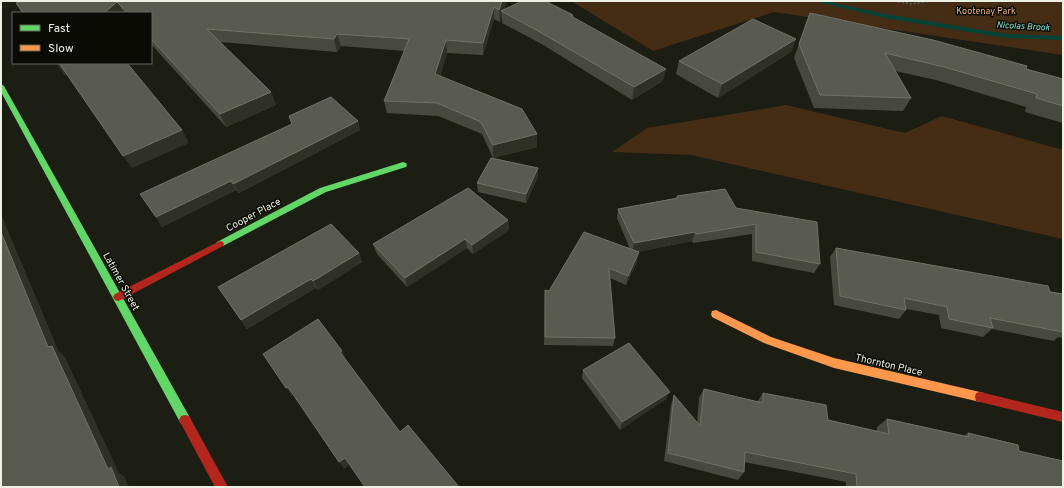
<svg xmlns="http://www.w3.org/2000/svg" width="1064" height="488" font-family="Overpass,sans-serif">
	<style>
		.green { fill: #442c15 }
		.lines { fill: none; stroke-linecap: round; stroke-linejoin: round }
		.stream { fill: #044439; fill-rule: evenodd }
		.path { stroke: #53554f; stroke-width: 2; stroke-dasharray: 2 2; stroke-linecap: butt }
		.fast { fill: #63d668; fill-rule: evenodd }
		.slow { fill: #ff974d; fill-rule: evenodd }
		.jam { fill: #b3261e; fill-rule: evenodd }
		.wall { fill: #48493e }
		.shaded-wall { fill: #2f3026 }
		.building { fill: #5a5b50; stroke: #717267 }
		.labels { text-anchor: middle; stroke-width: 3; stroke-linejoin: round; paint-order: stroke }
		.far-park-label { font-size: 9px; fill: #eeb280; stroke: #090b04 }
		.far-water-label { font-size: 9px; font-style: italic; fill: #86e4cf; stroke: #090b04 }
		.street-label { font-size: 10px; fill: #edf1e3; stroke: #090b04 }
	</style>
	<rect width="100%" height="100%" fill="#1c1e13"/>
	<!-- green -->
	<path class="green" d="M571,1H1063V55L774,12L653,51Z
		M786,105L905,133L942,116L1063,150V239L691,155L612,152L647,128Z"/>
	<g class="lines">
		<!-- stream -->
		<path class="stream" d="M814,1H824L885,14L1006,34L1063,36V40L1006,38L885,18Z"/>
		<!-- path -->
		<path class="path" d="M894,1L912,4L929,1"/>
		<!-- fast -->
		<path class="fast" d="M1,84L4,86L189,416L191,420L189,424L185,425L181,424L1,92Z
			M403,162L406,163L407,165L406,167L326,192L223,246H217L216,244L217,242L320,188Z"/>
		<!-- slow -->
		<path class="slow" d="M716,310L771,337L834,358L980,392L984,393L985,397L984,401L980,402L834,368L764,343L712,317L711,314L712,311Z"/>
		<!-- jam -->
		<path class="jam" d="M220,241L223,242L224,244L223,246L121,300L118,301L115,300L113,297L115,294Z
			M980,392L1063,412V422L980,402L976,401L975,397L976,393Z
			M185,415L189,416L228,487H215L179,420L181,416Z"/>
	</g>
	<!-- wall -->
	<path class="wall" d="M507,1L504,10L573,15V17L663,81L632,100L540,43L502,23V16L500,22L494,19L483,55L447,53L440,76L537,134V147L493,158L482,134L438,116L387,113L384,101L405,51L341,46L337,52L220,42L271,92L276,105L226,127L151,44V13H23L16,3Z
		M810,13L1026,69L1063,79V123L1025,112L1026,107L936,80L895,71L911,98L903,111L814,108L794,58Z
		M796,39L791,52L718,98L676,74L679,61Z
		M289,116L358,121L360,130L239,193L236,190L162,227L156,217L292,124Z
		M538,168V177L526,203L478,192L477,183Z
		M677,196L736,208L820,264L814,273L752,261V234L693,243L692,241L637,252V262L626,285L610,278L615,338L613,346L544,345L545,290L549,291L630,249L617,218L618,209L676,198Z
		M508,220L509,230L473,254L467,248L407,287L377,254L373,244Z
		M836,248L1063,294V338L1058,337L1054,341L992,329L983,337L941,328L939,315L906,309V310L899,319L834,305L830,257Z
		M359,253L362,262L318,290L316,288L247,329L218,287Z
		M583,370L666,399L620,430L582,378Z
		M704,389L757,402L763,393L828,420L877,431V427L887,419L964,436L968,433L1019,451L1063,487H846V482L744,462V472L738,480L664,461L671,405L674,395L697,422L699,398Z"/>
	<!-- shaded-wall -->
	<path class="shaded-wall" d="M502,1H507L503,12L501,11L502,16L500,22L499,10Z
		M117,2L124,13H104Z
		M494,7V19L483,55V43Z
		M337,34L341,46L337,52L334,39Z
		M796,39L791,52L718,98L722,84Z
		M446,40L447,53L437,87L435,74Z
		M56,63H60L68,74L65,76Z
		M666,69L663,81L632,100L634,87Z
		M271,92L276,105L226,127L220,114Z
		M358,121L360,130L239,193L233,184Z
		M182,130L189,143L132,168L123,156Z
		M537,134V147L493,158V145Z
		M538,168V177L526,203V194Z
		M231,181L236,190L162,227L156,217Z
		M1,214L59,352L65,357L119,473L124,476L129,487H119L108,469L48,347L1,232Z
		M508,220L509,230L473,254L472,245Z
		M695,232L692,241L632,253L634,243Z
		M465,239L467,248L407,287L405,278Z
		M639,252L637,262L626,285L628,276Z
		M359,253L362,262L318,290L313,281Z
		M311,279L316,288L247,329L241,320Z
		M342,351L346,359L344,361L340,352Z
		M288,387L294,395L292,396L286,388Z
		M670,392L666,399L620,430L622,422Z
		M345,458L349,465L344,469L339,462Z"/>
	<!-- building -->
	<path class="building" d="M23,1H502L499,10L494,7L483,43L446,40L435,74L522,109L537,134L493,145L481,122L437,103L384,101L409,39L337,34L334,39L207,29L271,92L220,114L151,39V13H128L117,2L104,13H23L16,3Z
		M522,1H545L573,15L571,16L666,69L634,87L540,32L501,11Z
		M810,13L933,40L1027,66L1026,69L1063,79V106L1036,98L1037,94L944,67L885,53L911,98L820,95L799,44Z
		M753,19L796,39L722,84L679,61Z
		M59,63H127L182,130L123,156Z
		M331,97L358,121L233,184L231,181L156,217L140,194L292,124L289,116Z
		M491,158L538,168L526,194L477,183Z
		M468,188L508,220L472,245L465,239L405,278L373,244Z
		M725,189L736,208L817,222L820,264L756,252V224L696,234L695,232L634,243L618,209L678,198L677,196Z
		M331,224L359,253L313,281L311,279L241,320L218,287Z
		M1,232L48,347L52,346L108,469L111,467L119,487H1Z
		M584,232L639,252L628,276L609,268L615,338L545,337V290L549,291Z
		M836,248L1048,286L1050,292L1063,294V332L990,318L993,328L949,319L947,307L904,298L906,310L840,296Z
		M318,319L342,351L340,352L400,432L408,425L459,487H365L345,458L339,462L288,387L286,388L263,354Z
		M629,343L670,392L622,422L583,370Z
		M704,389L763,403V393L826,405L828,420L889,434L887,419L969,437L968,433L1018,445L1019,451L1063,461V487H857L856,474L745,452L744,472L668,453L674,395L700,426Z"/>
	<g class="labels">
		<!-- far-park labels -->
		<g class="far-park-label">
			<text x="986" y="14">Kootenay Park</text>
		</g>
		<!-- far-water labels -->
		<g class="far-water-label">
			<text transform="translate(1023 26) rotate(3)" y="3">Nicolas Brook</text>
		</g>
		<!-- street labels -->
		<g class="street-label">
			<text transform="translate(253 214) rotate(-28)" y="4">Cooper Place</text>
			<text transform="translate(122 281) rotate(61)" y="4">Latimer Street</text>
			<text transform="translate(889 364) rotate(13)" y="4">Thornton Place</text>
		</g>
	</g>
	<!-- border -->
	<rect width="1064" height="488" fill="none" stroke="#edf1e3" stroke-width="4"/>
	<!-- legend -->
	<rect x="12" y="12" width="140" height="52" fill="#090b04" stroke="#64675d"/>
	<rect x="20" y="25" width="20" height="6" fill="#63d668" stroke="#64675d"/>
	<text x="48" y="32" font-size="12" fill="#edf1e3">Fast</text>
	<rect x="20" y="45" width="20" height="6" fill="#ff974d" stroke="#64675d"/>
	<text x="48" y="52" font-size="12" fill="#edf1e3">Slow</text>
</svg>
